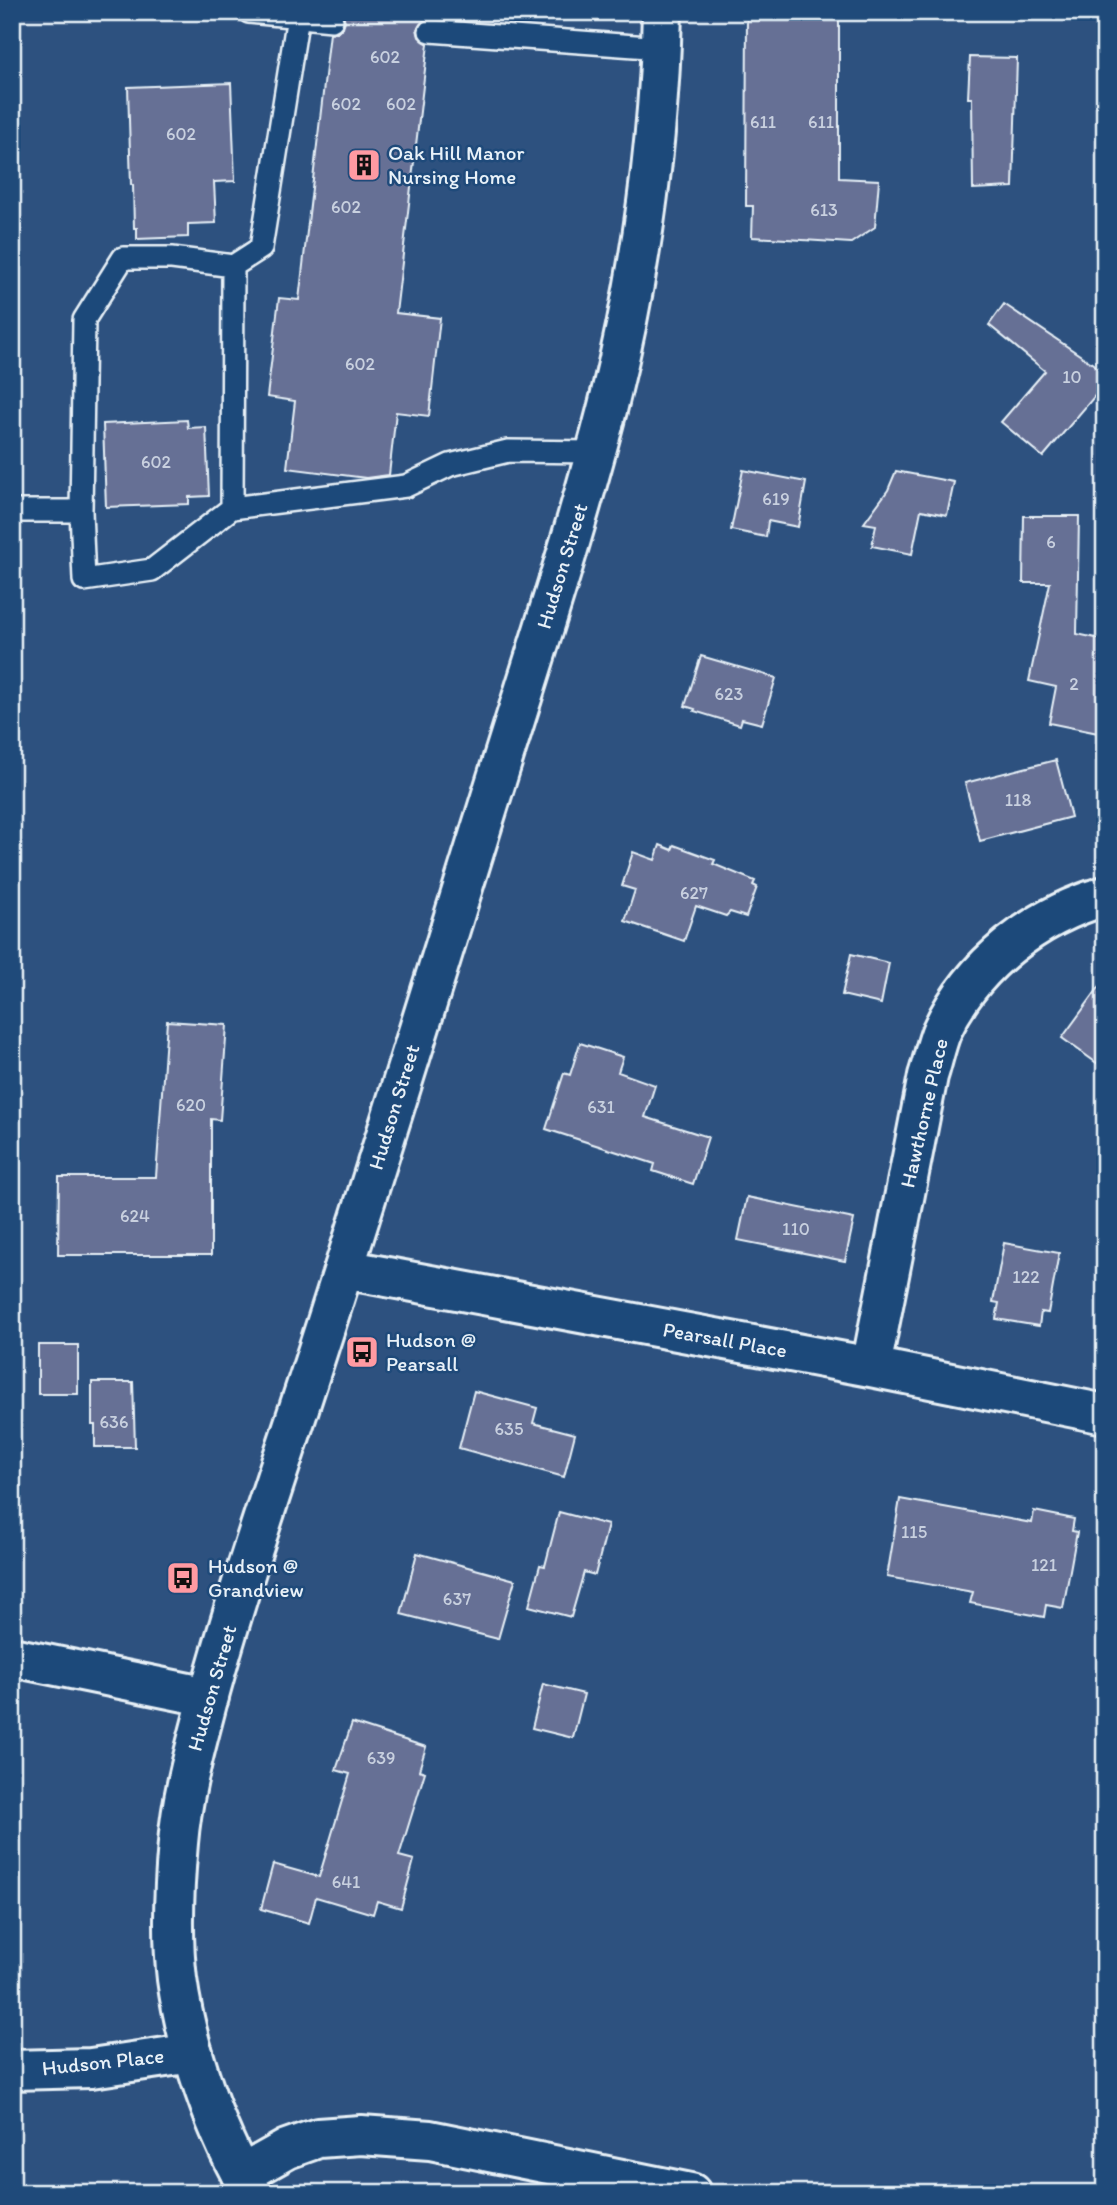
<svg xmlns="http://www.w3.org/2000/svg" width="1117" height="2205" font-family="Itim,sans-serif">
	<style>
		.building { fill: #666f95; stroke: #e8f1f8; stroke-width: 2 }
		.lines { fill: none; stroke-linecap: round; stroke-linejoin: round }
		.lane-casing { stroke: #e8f1f8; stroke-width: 26 }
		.street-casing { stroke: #e8f1f8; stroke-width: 44 }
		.secondary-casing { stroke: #e8f1f8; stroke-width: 44 }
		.lane { stroke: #1f4a7a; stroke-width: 21 }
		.street { stroke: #1f4a7a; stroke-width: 38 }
		.secondary { stroke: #1f4a7a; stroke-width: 38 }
		.labels { text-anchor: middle; stroke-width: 5; stroke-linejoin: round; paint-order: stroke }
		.number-label { font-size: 18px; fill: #c8d0df }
		.poi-label { font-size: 21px; fill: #e8f1f8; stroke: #1f4a7a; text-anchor: start }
		.street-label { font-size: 21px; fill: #e8f1f8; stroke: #1f4a7a }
	</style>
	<rect width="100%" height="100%" fill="#2d517f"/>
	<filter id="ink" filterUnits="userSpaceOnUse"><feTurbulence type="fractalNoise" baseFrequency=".0143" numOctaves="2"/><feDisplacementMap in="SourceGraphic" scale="14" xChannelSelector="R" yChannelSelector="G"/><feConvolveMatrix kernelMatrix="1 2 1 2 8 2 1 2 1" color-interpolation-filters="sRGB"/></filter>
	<g filter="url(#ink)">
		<!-- building -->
		<path class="building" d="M342,12H432L431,18L424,20L417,29L419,37L428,44L396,313L440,318L429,416L396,412L389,475L366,478L287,468L295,401L267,397L279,298L299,300L330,33L338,32L343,27L345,21Z
			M747,12H839V178L879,180L875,227L851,243L752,237L753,206H746Z
			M970,57L1017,58L1013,187L973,189L972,98H968Z
			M231,83L235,181L214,182L216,223L188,224V237L137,239V228H134L133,185H131L128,87Z
			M1004,304L1105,372V384L1043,457L1001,422L1045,371L989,325Z
			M187,420L188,428L206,427L209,496L189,497V504L106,507L103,424Z
			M743,470L806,482L798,527L768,521L766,537L731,530Z
			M896,471L954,482L947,515L921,510L912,554L872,546L876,525L864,523L888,490Z
			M1024,516H1079L1077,634L1105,640V704L1098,733L1049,723L1056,687L1029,681L1050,583H1023Z
			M701,656L776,678L762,724L742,719L740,725L694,711L695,709L685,706Z
			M1056,760L1071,817L980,841L965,783Z
			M660,845L672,850L674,845L715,860L713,864L755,881L753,885L757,887L746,917L730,912L726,916L696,906L684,941L625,921L635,890L622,886L633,852L655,860Z
			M851,954L889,963L881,1004L842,995Z
			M1105,979V1069L1062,1038Z
			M167,1021L227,1025L220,1120L211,1119V1255H58L59,1177H156Z
			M580,1043L623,1057L618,1072L655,1085L645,1117L708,1137L693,1184L653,1171L655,1164L546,1129L564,1073L570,1075Z
			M747,1197L854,1219L845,1261L738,1240Z
			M1004,1243L1059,1253L1048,1313L1041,1312L1039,1326L996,1319L999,1303L993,1302Z
			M38,1345H78V1394H38Z
			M92,1382H133L135,1447H95V1425H92Z
			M474,1391L537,1408L533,1423L575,1434L564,1477L459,1448Z
			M900,1499L1032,1523L1034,1511L1074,1519L1072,1531L1077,1532L1063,1608L1046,1605L1044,1617L970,1603L973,1592L887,1577Z
			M559,1512L608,1525L595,1575L584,1572L571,1617L529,1606L540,1565L545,1566Z
			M417,1553L515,1580L498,1639L401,1614Z
			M543,1684L584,1694L573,1738L532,1728Z
			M352,1723L426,1747L419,1770L425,1772L399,1856L414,1860L401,1908L377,1901L373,1914L316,1897L309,1923L261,1909L273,1864L319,1877L350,1774L336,1770Z"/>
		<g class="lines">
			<defs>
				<path id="lane" d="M249,12L332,20
					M298,16L261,248L233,266L232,508L406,486L450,465L508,451L595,452
					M430,31L662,48
					M232,508L152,570L84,580L81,511L84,320L123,258H172L233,266
					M12,511H81"/>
				<path id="street" d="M344,1269L871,1367L1105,1414
					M871,1367L928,1076C933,1061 936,1044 942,1030C973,964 1036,916 1105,896
					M12,1657L209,1697
					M12,2070L91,2068L193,2053
					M241,2175L287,2149L318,2138L361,2135L430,2140L691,2193"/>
				<path id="secondary" d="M252,2193C216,2136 186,2046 177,1979C172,1937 174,1886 178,1843C182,1794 196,1746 208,1699C239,1585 278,1474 314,1362C378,1164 439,964 501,765C538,646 577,527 608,406C640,277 659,145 662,12"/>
			</defs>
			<!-- lane casing -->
			<use href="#lane" class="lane-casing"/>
			<!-- street casing -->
			<use href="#street" class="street-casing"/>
			<!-- secondary casing -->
			<use href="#secondary" class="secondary-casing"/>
			<!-- lane -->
			<use href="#lane" class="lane"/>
			<!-- street -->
			<use href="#street" class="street"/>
			<!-- secondary -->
			<use href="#secondary" class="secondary"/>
		</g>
	</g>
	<!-- icons -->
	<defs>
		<symbol id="building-square" viewBox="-11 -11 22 22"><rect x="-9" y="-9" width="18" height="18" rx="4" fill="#ff9aa2" stroke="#1f4a7a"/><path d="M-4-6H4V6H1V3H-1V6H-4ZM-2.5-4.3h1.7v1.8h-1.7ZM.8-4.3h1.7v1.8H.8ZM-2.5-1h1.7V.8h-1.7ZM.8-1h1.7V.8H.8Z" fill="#111"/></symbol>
		<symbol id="bus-square" viewBox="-11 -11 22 22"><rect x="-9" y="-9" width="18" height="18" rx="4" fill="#ff9aa2" stroke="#1f4a7a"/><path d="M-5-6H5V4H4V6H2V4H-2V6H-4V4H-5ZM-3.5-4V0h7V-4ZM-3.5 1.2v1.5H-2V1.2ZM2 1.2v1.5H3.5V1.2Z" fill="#111"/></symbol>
	</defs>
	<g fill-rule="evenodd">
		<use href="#building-square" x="345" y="146" width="38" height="38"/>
		<use href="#bus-square" x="343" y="1333" width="38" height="38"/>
		<use href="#bus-square" x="164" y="1559" width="38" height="38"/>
	</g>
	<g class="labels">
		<!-- number labels -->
		<g class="number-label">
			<text x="385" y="63">602</text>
			<text x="346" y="110">602</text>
			<text x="401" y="110">602</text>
			<text x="763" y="128">611</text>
			<text x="821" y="128">611</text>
			<text x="181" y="140">602</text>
			<text x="346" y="213">602</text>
			<text x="824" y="216">613</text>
			<text x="360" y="370">602</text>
			<text x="1072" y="383">10</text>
			<text x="156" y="468">602</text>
			<text x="776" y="505">619</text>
			<text x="1051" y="548">6</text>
			<text x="1074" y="690">2</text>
			<text x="729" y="700">623</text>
			<text x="1018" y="806">118</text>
			<text x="694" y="899">627</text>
			<text x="191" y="1111">620</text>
			<text x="601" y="1113">631</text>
			<text x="135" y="1222">624</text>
			<text x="796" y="1235">110</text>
			<text x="1026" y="1283">122</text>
			<text x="114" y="1428">636</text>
			<text x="509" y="1435">635</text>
			<text x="914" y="1538">115</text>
			<text x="1044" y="1571">121</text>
			<text x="457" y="1605">637</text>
			<text x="381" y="1764">639</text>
			<text x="346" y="1888">641</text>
		</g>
		<!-- poi labels -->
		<g class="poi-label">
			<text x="388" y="160">Oak Hill Manor<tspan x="388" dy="24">Nursing Home</tspan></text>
			<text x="386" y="1347">Hudson @<tspan x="386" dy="24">Pearsall</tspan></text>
			<text x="208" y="1573">Hudson @<tspan x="208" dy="24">Grandview</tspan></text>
		</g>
		<!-- street labels -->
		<g class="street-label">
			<text transform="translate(562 566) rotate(-73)" y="7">Hudson Street</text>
			<text transform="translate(394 1107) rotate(-73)" y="7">Hudson Street</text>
			<text transform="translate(924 1113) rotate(-77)" y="7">Hawthorne Place</text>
			<text transform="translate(725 1340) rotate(10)" y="7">Pearsall Place</text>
			<text transform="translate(212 1688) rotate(-74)" y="7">Hudson Street</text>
			<text transform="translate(103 2062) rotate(-6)" y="7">Hudson Place</text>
		</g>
	</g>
	<!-- margin -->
	<rect width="1117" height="2205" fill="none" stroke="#1f4a7a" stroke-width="42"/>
	<rect x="21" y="21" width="1075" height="2163" fill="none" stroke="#e8f1f8" stroke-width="2.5" filter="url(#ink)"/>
</svg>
